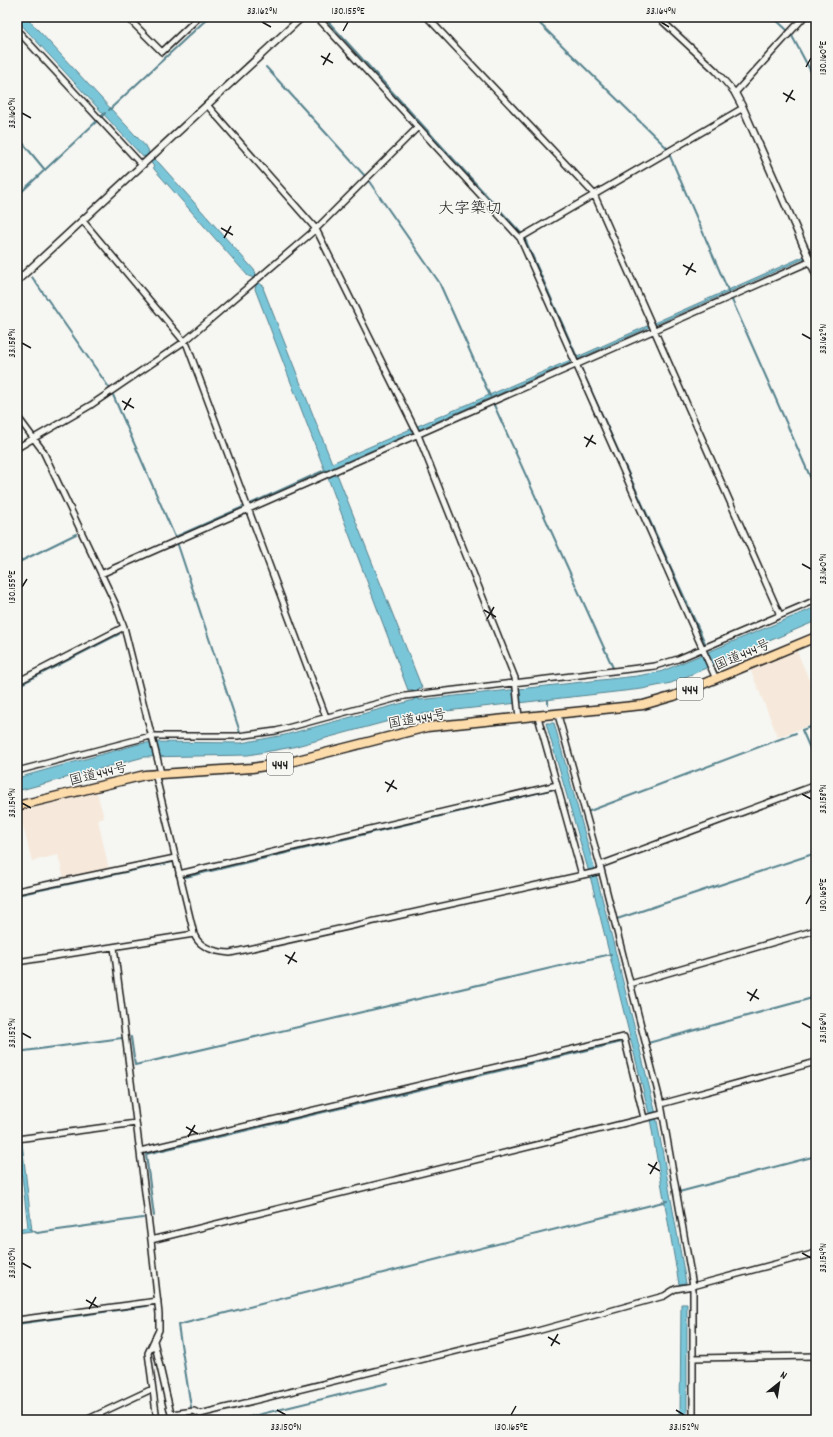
<svg xmlns="http://www.w3.org/2000/svg" width="833" height="1437" font-family="Dekko,'Klee One',sans-serif">
	<style>
		.built { fill: #f6e9db }
		.water { fill: #7ac6d9; stroke: #54828d }
		.lines { fill: none; stroke-linecap: round; stroke-linejoin: round }
		.stream { stroke: #54828d; stroke-width: 2 }
		.minor-casing { stroke: #1c1c1c; stroke-width: 8 }
		.tertiary-casing { stroke: #1c1c1c; stroke-width: 9 }
		.trunk-casing { stroke: #1c1c1c; stroke-width: 11 }
		.minor { stroke: #f6f6f2; stroke-width: 5 }
		.tertiary { stroke: #f6f6f2; stroke-width: 6 }
		.trunk { stroke: #fddcac; stroke-width: 8 }
		.ticks { fill: none; stroke: #1c1c1c; stroke-width: 1.5 }
		.labels { text-anchor: middle; stroke-width: 3; stroke-linejoin: round; paint-order: stroke }
		.shield { fill: #f6f6f2; stroke: #5d5d5c; stroke-width: 1 }
		.shield-label { font-size: 13px; font-weight: bold; fill: #1c1c1c }
		.street-label { font-size: 14px; fill: #1c1c1c; stroke: #f6f6f2 }
		.quarter-label { font-size: 16px; fill: #1c1c1c; stroke: #f6f6f2 }
		.neatline { fill: none; stroke: #1c1c1c; stroke-width: 1.5 }
		.ticks-label { font-size: 10px; text-anchor: middle; fill: #1c1c1c }
	</style>
	<rect width="100%" height="100%" fill="#f6f6f2"/>
	<filter id="ink" filterUnits="userSpaceOnUse"><feTurbulence type="fractalNoise" baseFrequency=".025" numOctaves="2"/><feDisplacementMap in="SourceGraphic" scale="8" xChannelSelector="R" yChannelSelector="G"/><feConvolveMatrix kernelMatrix="1 2 1 2 8 2 1 2 1" color-interpolation-filters="sRGB"/></filter>
	<g filter="url(#ink)">
		<!-- built -->
		<path class="built" d="M796,649L816,696V723L778,737L750,669Z
			M97,792L104,818L98,820L109,870L64,879L58,855L32,861L19,811Z"/>
		<!-- water -->
		<path class="water" d="M17,17H26L148,149C149,159 155,158 160,164L255,271L259,283L265,287L263,288L332,463L575,358L816,251V256L812,255L332,468L335,475L337,474L422,688L418,689L419,700L637,676L660,672L816,607V621L671,683L642,689L411,715L293,747L248,755L144,757L17,791V778L139,744L154,742L241,743L285,735L414,700L412,690H408L328,478L330,477L327,470L325,471L255,289L256,286L252,277L248,276L154,169L153,165L144,156L143,157L17,20Z
			M546,723H554L596,874L655,1110L686,1283L679,1284L649,1113L590,876Z
			M17,1105L20,1142H22L32,1231L17,1233V1229L28,1227L17,1134Z
			M681,1304H687V1420H680Z"/>
		<g class="lines">
			<!-- stream -->
			<path class="stream" d="M324,17L521,233
				M533,17L666,147L730,295
				M773,17L788,31
				M792,36L816,81
				M266,67L364,175
				M109,110L209,17
				M101,117L105,113
				M17,136L45,170
				M368,180L439,282L490,396
				M17,196L97,121
				M525,239L577,357
				M32,277L110,389
				M732,300L816,490
				M581,368L705,643
				M113,395L175,537L243,507
				M494,405L614,670
				M250,504L325,470
				M178,545L240,732
				M17,563L76,534
				M17,686L119,634
				M548,700V705
				M812,753L802,730L816,725
				M587,812L796,733
				M186,877L554,789
				M17,895L173,862
				M617,919L816,853
				M131,1037L135,1065L611,954
				M648,1043L816,997
				M17,1052L122,1038
				M679,1192L816,1156
				M154,1216L146,1154L622,1042
				M30,1229L37,1233L143,1218
				M17,1324L147,1306
				M191,1407L178,1325L667,1201
				M168,1418L193,1415
				M237,1420L388,1383"/>
			<defs>
				<path id="minor" d="M127,17L162,52L199,17
					M317,17L520,238L716,679
					M427,17L594,194L780,615
					M658,17L716,71L735,93L804,17
					M17,30L139,162
					M207,105L316,229L418,435L515,678L519,718
					M83,221L187,345L326,717
					M520,238L743,108
					M17,416L43,451L115,603L124,627L161,773
					M17,448L91,405L185,341L316,229L418,127
					M101,574L816,259
					M17,682L124,627
					M558,715L600,865L661,1104L693,1286V1420
					M17,771L151,736H238L276,731L405,696L655,666L678,659L816,600
					M155,773L194,934C199,948 216,952 230,953L601,871
					M557,785L582,875
					M600,865L816,785
					M179,874L557,785L538,717
					M17,891L175,858
					M114,947L151,1240L159,1314V1330L148,1353L157,1420
					M17,962L194,934
					M630,984L816,930
					M661,1104L816,1062
					M17,1139L136,1123
					M140,1151L624,1037L644,1118
					M151,1240L662,1114
					M17,1320L158,1301
					M154,1341L171,1414L194,1411L200,1414L530,1333L664,1296L675,1289L693,1286L816,1253
					M693,1358L816,1356
					M86,1420L152,1389"/>
				<path id="tertiary" d="M735,93L743,108L816,274
					M17,281L302,17"/>
				<path id="trunk" d="M17,806L145,775L252,768L290,762L427,727L643,705L674,696L816,637"/>
			</defs>
			<!-- minor casing -->
			<use href="#minor" class="minor-casing"/>
			<!-- tertiary casing -->
			<use href="#tertiary" class="tertiary-casing"/>
			<!-- trunk casing -->
			<use href="#trunk" class="trunk-casing"/>
			<!-- minor -->
			<use href="#minor" class="minor"/>
			<!-- tertiary -->
			<use href="#tertiary" class="tertiary"/>
			<!-- trunk -->
			<use href="#trunk" class="trunk"/>
		</g>
	</g>
	<!-- ticks -->
	<path class="ticks" d="M262,22L271,27M661,22L669,27M343,31L348,22M321,56L333,63M323,65L330,53M806,67L811,58M783,93L795,100M786,102L793,90M22,113L31,118M221,228L233,235M224,238L231,226M683,265L696,272M686,275L693,263M802,334L811,339M22,343L31,348M122,401L134,408M124,410L131,398M584,437L596,444M586,447L593,435M802,564L811,569M22,587L27,579M484,610L496,617M487,619L494,607M385,782L397,789M387,792L394,780M802,794L811,799M22,803L31,808M806,904L811,895M285,955L297,962M288,964L295,952M747,992L759,999M750,1001L757,989M802,1023L811,1028M22,1033L31,1038M186,1127L198,1134M188,1137L195,1125M648,1164L660,1171M650,1174L657,1162M802,1253L811,1258M22,1263L31,1268M86,1300L98,1307M89,1309L96,1297M548,1337L560,1344M551,1346L558,1334M277,1410L286,1415M676,1410L684,1415M511,1415L516,1406"/>
	<g class="labels">
		<!-- shield labels -->
		<g class="shield">
			<rect x="677" y="678" width="26" height="22" rx="3"/>
			<rect x="267" y="753" width="26" height="22" rx="3"/>
		</g>
		<g class="shield-label">
			<text x="690" y="694">444</text>
			<text x="280" y="769">444</text>
		</g>
		<!-- street labels -->
		<g class="street-label">
			<text transform="translate(742 654) rotate(-23)" y="5">国道444号</text>
			<text transform="translate(417 718) rotate(-10)" y="5">国道444号</text>
			<text transform="translate(98 773) rotate(-14)" y="5">国道444号</text>
		</g>
		<!-- quarter labels -->
		<g class="quarter-label">
			<text x="470" y="213">大字築切</text>
		</g>
	</g>
	<!-- margin -->
	<rect width="833" height="1437" fill="none" stroke="#f6f6f2" stroke-width="44"/>
	<!-- north arrow -->
	<g transform="translate(779 1383) rotate(30)" stroke="#f6f6f2" stroke-width="3" paint-order="stroke">
	<path d="M0-3L7 15L0 10L-7 15Z" fill="#1c1c1c"/>
	<text y="-6" font-size="11" font-weight="bold" text-anchor="middle" fill="#1c1c1c">N</text>
	</g>
	<rect x="22" y="22" width="789" height="1393" class="neatline"/>
	<g class="ticks-label">
		<text x="262" y="14">33.162°N</text>
		<text x="348" y="14">130.155°E</text>
		<text x="661" y="14">33.164°N</text>
		<text transform="translate(822 58) rotate(-90)" y="4">130.160°E</text>
		<text transform="translate(11 113) rotate(-90)" y="4">33.160°N</text>
		<text transform="translate(822 339) rotate(-90)" y="4">33.162°N</text>
		<text transform="translate(11 343) rotate(-90)" y="4">33.158°N</text>
		<text transform="translate(822 569) rotate(-90)" y="4">33.160°N</text>
		<text transform="translate(11 587) rotate(-90)" y="4">130.155°E</text>
		<text transform="translate(822 799) rotate(-90)" y="4">33.158°N</text>
		<text transform="translate(11 803) rotate(-90)" y="4">33.154°N</text>
		<text transform="translate(822 895) rotate(-90)" y="4">130.165°E</text>
		<text transform="translate(822 1028) rotate(-90)" y="4">33.156°N</text>
		<text transform="translate(11 1033) rotate(-90)" y="4">33.152°N</text>
		<text transform="translate(822 1258) rotate(-90)" y="4">33.154°N</text>
		<text transform="translate(11 1263) rotate(-90)" y="4">33.150°N</text>
		<text x="286" y="1430">33.150°N</text>
		<text x="511" y="1430">130.165°E</text>
		<text x="684" y="1430">33.152°N</text>
	</g>
</svg>
